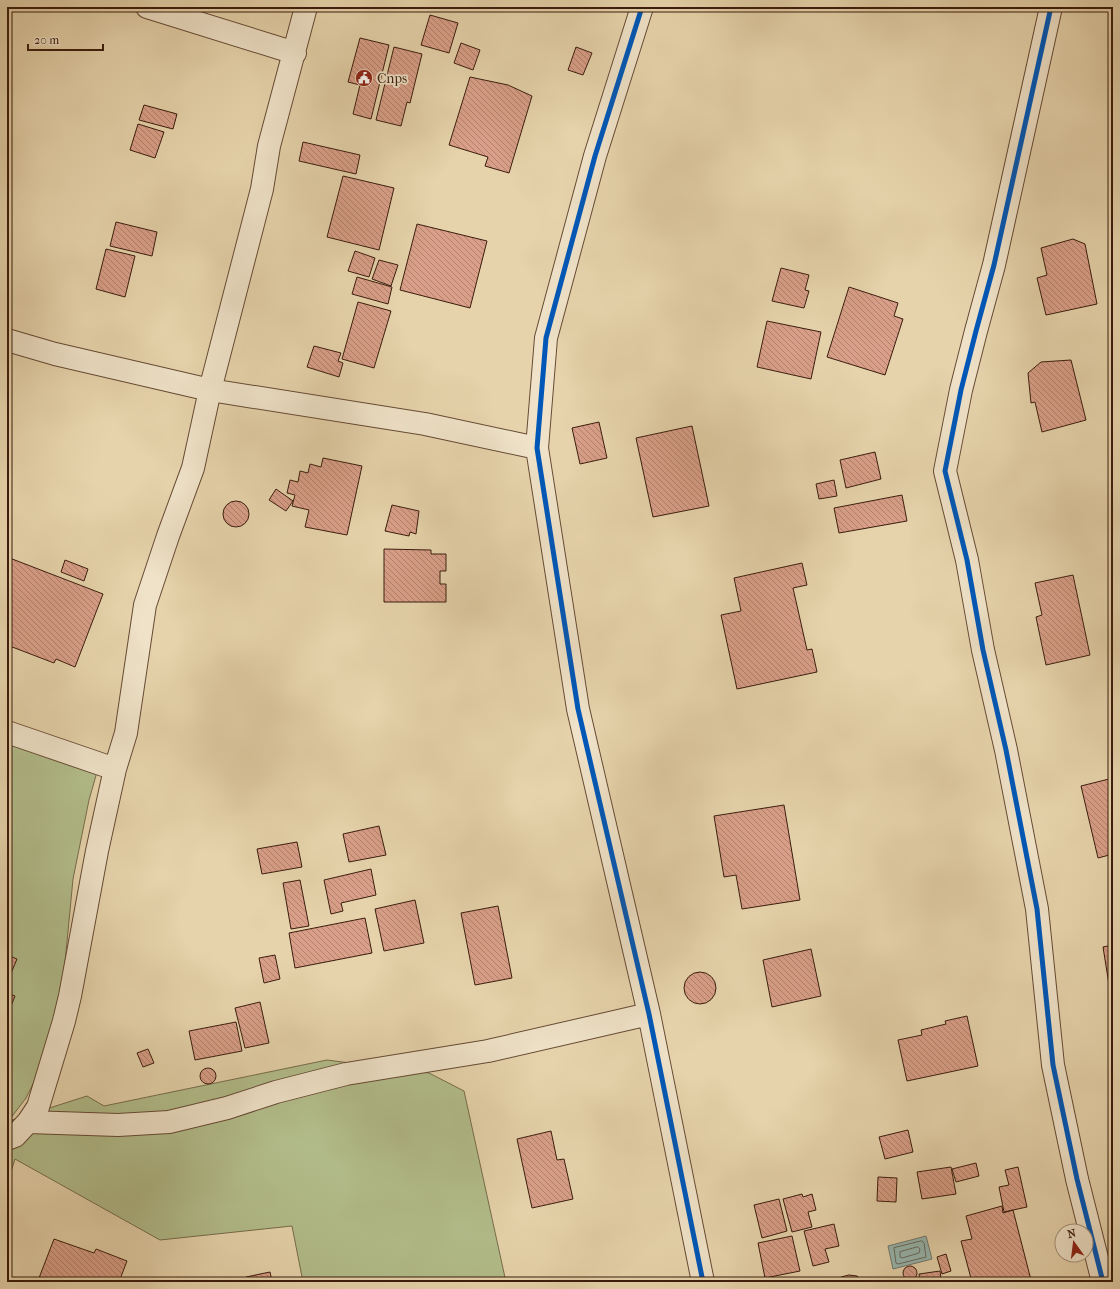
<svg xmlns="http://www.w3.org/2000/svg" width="1120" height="1289" font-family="'IM FELL French Canon',serif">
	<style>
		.green { fill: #b2bd8b; stroke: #766c4c }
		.water { fill: #97b7b0; stroke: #72796f }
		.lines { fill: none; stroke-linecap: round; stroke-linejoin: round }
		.shore { stroke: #696a5e; stroke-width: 1 }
		.building { fill: url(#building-back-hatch); stroke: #3b1c0d }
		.minor-casing { stroke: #664a34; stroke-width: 24 }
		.minor { stroke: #efe2c8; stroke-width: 22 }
		.cycleway-casing { stroke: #efe2c8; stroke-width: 8 }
		.cycleway { stroke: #0057b8; stroke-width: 5 }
		.labels { text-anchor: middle; stroke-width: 3.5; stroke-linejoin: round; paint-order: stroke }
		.poi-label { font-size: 14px; fill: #3b1c0d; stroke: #efe2c8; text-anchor: start }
	</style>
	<defs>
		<pattern id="building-back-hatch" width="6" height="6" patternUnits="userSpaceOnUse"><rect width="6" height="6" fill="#d99f88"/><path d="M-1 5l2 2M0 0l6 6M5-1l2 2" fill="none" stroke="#b1816e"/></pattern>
	</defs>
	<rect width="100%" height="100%" fill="#e6d3ab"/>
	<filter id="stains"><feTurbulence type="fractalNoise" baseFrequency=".005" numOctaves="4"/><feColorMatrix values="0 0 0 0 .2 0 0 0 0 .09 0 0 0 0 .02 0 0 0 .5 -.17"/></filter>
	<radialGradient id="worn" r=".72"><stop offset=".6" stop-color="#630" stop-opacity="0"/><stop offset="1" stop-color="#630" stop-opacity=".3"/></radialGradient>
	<!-- green -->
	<path class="green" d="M7,732L99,765L89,800L73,879L62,994L36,1078L26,1098L10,1119L14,1146L12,1120L87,1096L104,1106L327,1060L429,1073L464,1091L506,1282H464L462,1280L452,1282H303L292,1226L160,1240L15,1159L7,1184Z"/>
	<!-- water -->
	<path class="water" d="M926,1236L932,1259L893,1269L888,1246Z"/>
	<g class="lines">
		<!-- shore -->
		<path class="shore" d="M922,1241L924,1243L926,1257L898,1264L896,1263L894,1248Z
			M918,1247L920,1249L919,1253L902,1258L900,1257V1252Z"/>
	</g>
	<!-- building -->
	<path class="building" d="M538,7H557L553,11H541Z
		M430,15L458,23L449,53L421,45Z
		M360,38L389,45L371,119L353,114L360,85L348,82Z
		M461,43L480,50L473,70L454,63Z
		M394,47L422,54L410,103L407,102L401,126L376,120Z
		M576,47L592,53L583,75L568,70Z
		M470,77L508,85L532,96L509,173L485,166L488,157L449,145Z
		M144,105L177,114L173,129L139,120Z
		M138,124L164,132L155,158L130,150Z
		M303,142L360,155L356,174L299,161Z
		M343,176L394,188L379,250L327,237Z
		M116,222L157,232L152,256L110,246Z
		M417,224L487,241L470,308L400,290Z
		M1073,239L1085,244L1097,304L1046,315L1037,278L1047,275L1041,248Z
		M106,249L135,256L125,297L96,289Z
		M355,251L375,258L369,277L348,271Z
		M379,260L398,265L391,286L372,279Z
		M781,268L809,275L805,290L809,291L804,308L772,301Z
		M357,277L392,287L388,304L352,294Z
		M849,287L898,303L894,316L903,319L885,375L827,357Z
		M358,302L391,311L374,368L342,359Z
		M767,321L821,332L811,379L757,367Z
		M314,346L341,353L338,361L343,363L339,377L307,367Z
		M1071,360L1086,420L1042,432L1035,402L1031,403L1028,373L1041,362Z
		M599,422L607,458L580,464L572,428Z
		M692,426L709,506L653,517L636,438Z
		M875,452L881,479L846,488L840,460Z
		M323,458L362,466L347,535L305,527L309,510L292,506L295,495L287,493L290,480L298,482L300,471L308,473L310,464L321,467Z
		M834,480L837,496L819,499L816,484Z
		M276,489L293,501L286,511L269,500Z
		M902,495L907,521L839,533L834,508Z
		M223 514a13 13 0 1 1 26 0a13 13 0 1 1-26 0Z
		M392,505L419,511L416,534L410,532L409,536L385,531Z
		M384,549L431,550V554H446V571H440V584H446V602H384Z
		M7,557L103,594L75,667L56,659L54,663L7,645Z
		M65,560L88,569L84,581L61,572Z
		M802,563L807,585L793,588L807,650L812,649L817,672L737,689L721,615L741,611L734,578Z
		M1073,575L1090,655L1046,665L1036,617L1042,615L1035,583Z
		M1113,778V854L1098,858L1081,786Z
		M784,805L800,900L742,909L736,875L724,877L714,816Z
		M379,826L386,855L349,862L343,834Z
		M297,842L302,867L262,874L257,849Z
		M371,869L376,895L341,903L343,911L331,914L324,880Z
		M300,880L309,926L291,929L283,883Z
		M415,900L424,943L384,951L375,909Z
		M498,906L512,978L475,985L461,913Z
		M365,918L372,953L295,968L289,933Z
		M1113,945V990L1110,991L1103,947Z
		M811,949L821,996L772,1007L763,960Z
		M7,955L17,959L9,978H7Z
		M275,955L280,979L264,983L259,958Z
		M684 988a16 16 0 1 1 32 0a16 16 0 1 1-32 0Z
		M7,993L15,996L7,1016Z
		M260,1002L269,1043L245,1048L235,1008Z
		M967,1016L978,1066L907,1081L898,1040L922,1035L921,1030L946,1024L945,1021Z
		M236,1022L242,1051L195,1060L189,1031Z
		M148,1049L154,1063L143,1067L137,1053Z
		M200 1076a8 8 0 1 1 16 0a8 8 0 1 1-16 0Z
		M908,1130L913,1152L885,1159L879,1137Z
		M551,1131L557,1160L564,1159L573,1199L532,1208L517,1139Z
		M976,1163L979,1176L956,1182L952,1169Z
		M951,1167L956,1194L922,1199L917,1172Z
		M1018,1167L1027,1207L1004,1212L999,1187L1009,1185L1005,1170Z
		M878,1177L897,1178L896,1202L877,1201Z
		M802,1194L803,1197L812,1194L816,1210L808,1212L812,1227L792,1232L783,1199Z
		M779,1199L787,1231L762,1238L754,1205Z
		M1002,1206L1003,1213L1013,1210L1031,1280L1023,1282H972L961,1241L972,1239L966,1216Z
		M834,1224L839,1246L825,1249L829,1262L813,1266L804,1231Z
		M792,1236L800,1271L765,1278L758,1243Z
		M54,1239L94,1253L96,1249L127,1261L119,1282H48L39,1278Z
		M946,1254L951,1271L942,1274L937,1257Z
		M903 1273a7 7 0 1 1 14 0a7 7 0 1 1-14 0Z
		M940,1271L941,1278L920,1282L919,1274Z
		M270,1272L272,1281L247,1282L246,1277Z
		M849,1275L857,1276L864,1282H837L841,1277Z"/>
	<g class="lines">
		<defs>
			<path id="minor" d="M147,7L295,53
				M642,7L595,156L546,338L537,448L578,709L649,1014L703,1282
				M1051,7L994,265L976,331L961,390L945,471L967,560L983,650L1006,750L1037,909L1053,1065L1077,1179L1103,1282
				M7,340L55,354L210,390L425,424L537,448
				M7,732L115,769
				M28,1122L118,1125L169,1122L227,1108L276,1092L346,1074L488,1051L649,1014
				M7,1139L15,1136L28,1122L38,1107L64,1021L70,996L97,851L115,769L126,733L145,605L168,536L193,468L210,390L262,189L269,146L306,7"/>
		</defs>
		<!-- minor casing -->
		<use href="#minor" class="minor-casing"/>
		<!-- minor -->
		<use href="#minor" class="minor"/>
		<defs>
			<path id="cycleway" d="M642,7L595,156L546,338L537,448L578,709L649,1014L703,1282
				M1051,7L994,265L976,331L961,390L945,471L967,560L983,650L1006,750L1037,909L1053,1065L1077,1179L1103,1282"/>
		</defs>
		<!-- cycleway casing -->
		<use href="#cycleway" class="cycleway-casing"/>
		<!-- cycleway -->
		<use href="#cycleway" class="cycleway"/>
	</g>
	<!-- icons -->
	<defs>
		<symbol id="civic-disc" viewBox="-11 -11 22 22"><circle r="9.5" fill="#8f2418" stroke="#efe2c8"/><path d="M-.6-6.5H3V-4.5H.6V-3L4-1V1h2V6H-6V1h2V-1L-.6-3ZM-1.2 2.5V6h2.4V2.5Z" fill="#fff"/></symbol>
	</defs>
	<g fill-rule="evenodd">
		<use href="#civic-disc" x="354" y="68" width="20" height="20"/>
	</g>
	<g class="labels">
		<!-- poi labels -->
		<g class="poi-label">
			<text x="377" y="83">Cnps</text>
		</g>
	</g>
	<!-- margin -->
	<rect width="1120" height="1289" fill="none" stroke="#e6d3ab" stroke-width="24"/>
	<rect x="8" y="8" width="1104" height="1273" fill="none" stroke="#3b1c0d" stroke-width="2"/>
	<rect x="12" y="12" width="1096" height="1265" fill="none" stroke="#3b1c0d"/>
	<!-- north arrow -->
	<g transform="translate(1074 1243) rotate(346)"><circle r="19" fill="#efe2c8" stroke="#a7937d"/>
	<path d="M0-3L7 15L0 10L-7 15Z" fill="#8f2418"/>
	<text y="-6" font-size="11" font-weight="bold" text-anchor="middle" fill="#3b1c0d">N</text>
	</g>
	<!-- scale -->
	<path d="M28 44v6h75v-6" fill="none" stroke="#3b1c0d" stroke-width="2"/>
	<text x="34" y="44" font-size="12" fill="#3b1c0d" stroke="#efe2c8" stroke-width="3" paint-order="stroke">20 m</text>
	<rect width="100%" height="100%" filter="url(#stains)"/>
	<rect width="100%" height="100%" fill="url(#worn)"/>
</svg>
